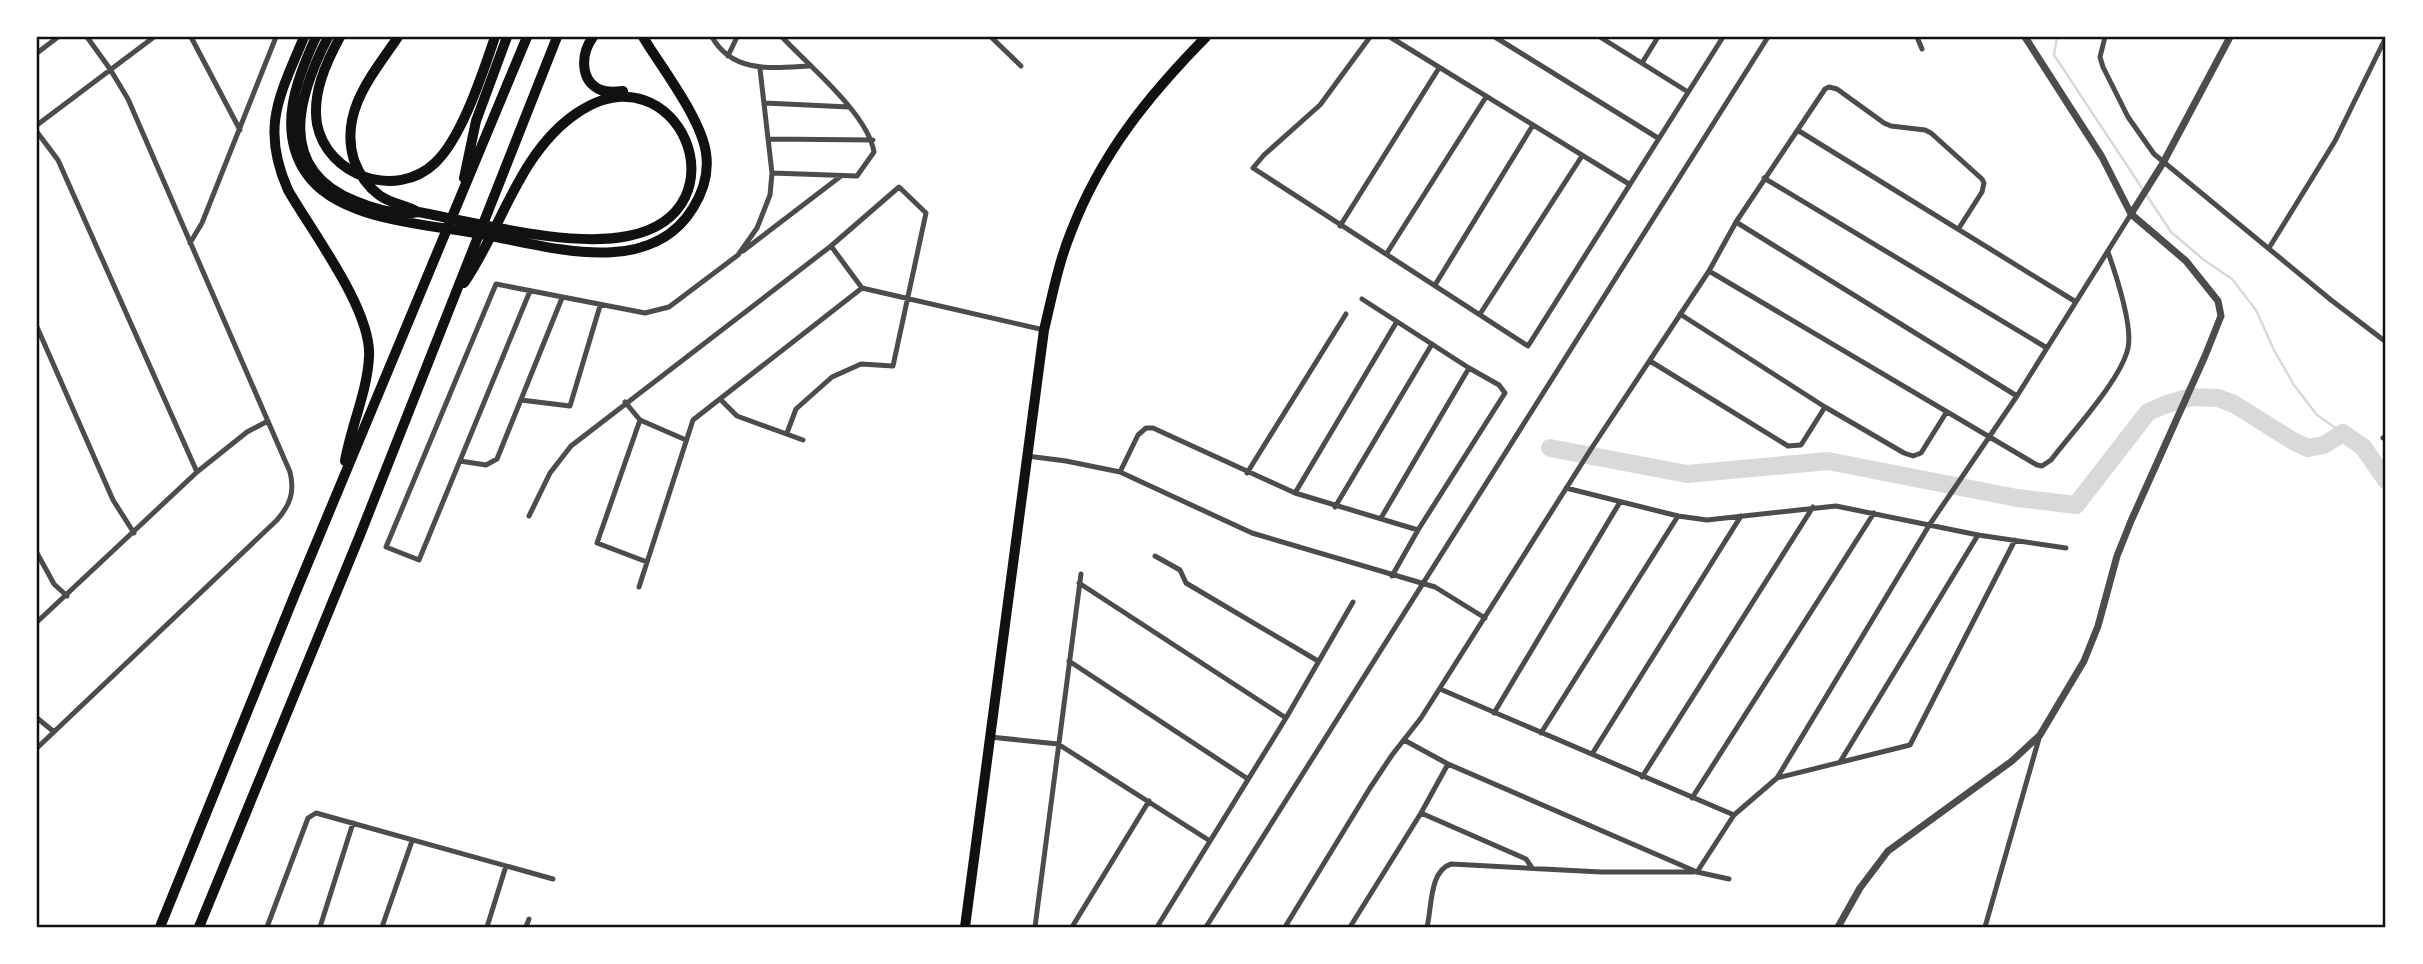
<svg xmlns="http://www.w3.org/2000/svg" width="2423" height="964" font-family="Quicksand,sans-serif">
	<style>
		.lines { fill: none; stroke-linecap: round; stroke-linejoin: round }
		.stream { stroke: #d9d9d9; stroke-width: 2.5 }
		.river { stroke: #d9d9d9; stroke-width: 18 }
		.minor { stroke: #4c4c4c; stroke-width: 5 }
		.tertiary { stroke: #4c4c4c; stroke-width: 7 }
		.trunk { stroke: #111; stroke-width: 10 }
		.motorway { stroke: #111; stroke-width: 10 }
		.neatline { fill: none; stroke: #111; stroke-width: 2.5 }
	</style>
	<rect width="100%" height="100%" fill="#fff"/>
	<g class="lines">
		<!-- stream -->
		<path class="stream" d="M2057,37L2054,55L2171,232L2204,260L2232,279L2256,310L2274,350L2294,385L2317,415L2343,433"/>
		<!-- river -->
		<path class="river" d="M1550,448L1687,474L1828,461L2017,498L2076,505L2148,412L2167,404L2191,397L2218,398L2234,404L2293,441L2308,448L2324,445L2343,433L2363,447L2386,480"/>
		<!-- minor -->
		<path class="minor" d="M191,37L240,130
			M712,37C733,74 773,68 809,66
			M991,37L1021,66
			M1370,37L1320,105L1264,155L1253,168L1528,346L1723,37
			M1390,37L1629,184
			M1495,37L1658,138
			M1600,37L1688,92
			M1917,37L1922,49
			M2105,37L2100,57L2103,67L2128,117L2154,154L2331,300L2386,342
			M37,53L58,37
			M728,56L737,37
			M1642,63L1658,37
			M765,103L849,107
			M37,125L154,37
			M1799,131L2076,302
			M37,132L58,160L197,472
			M770,139L873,140
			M772,173L857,176L874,152C868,114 808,65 782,37
			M1764,178L2047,348
			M1736,222L2017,396
			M1340,226L1439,68
			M190,243L202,223L276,37
			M831,246L862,288L1044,330
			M2269,248L2335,141L2386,37
			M743,251L841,176
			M1387,253L1486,97
			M1709,271L2037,465L2042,466L2051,460C2072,432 2121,380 2128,348C2133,325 2116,275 2108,252
			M1435,285L1533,125
			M530,291L419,560L386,547L496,284L645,313L669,307L738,255L757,228L770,195L772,173L760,69
			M1362,299L1469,368L1499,385L1505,393L1418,530L1392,576
			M1480,314L1582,156
			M1680,314L1825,407L1904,453L1913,456L1921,453L1946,413
			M37,327L113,500L134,533
			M1650,361L1788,446L1801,445L1825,407
			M720,399L737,416L803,440
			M521,400L570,406L600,306
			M625,402L640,420L686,440
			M640,420L597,543L647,562
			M2383,438L2386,440
			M1027,456L1066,461L1120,472L1252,533L1435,587L1485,618
			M460,461L486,465L497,459L562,298
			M1120,472L1138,435L1146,428H1153L1295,493L1418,530
			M1247,473L1346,314
			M1566,488L1678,516L1707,520L1836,506L1978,535L2066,548
			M1295,493L1396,323
			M1335,507L1432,344
			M529,516L550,473L571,446L831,246L899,187L926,213L893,366L861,364L832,377L796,409L787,433
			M1381,518L1469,368
			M37,553L54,584L67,596
			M1155,556L1180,570L1186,583L1318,661
			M1079,583L1286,718
			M639,587L693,420L862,288
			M37,622L197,472L247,432L268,421
			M1069,661L1248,779
			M1440,689L1734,815
			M1494,713L1620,502
			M37,718L53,731
			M1541,733L1678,516
			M990,737L1058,744L1210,841
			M1404,740L1448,764L1697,872L1729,879
			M37,748L277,520C290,505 295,492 290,472L128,99L110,69L87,37
			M1592,754L1741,516
			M1840,762L1978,535
			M1642,777L1813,507
			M1777,778L1910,745L2015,540
			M1692,798L1874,513
			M1421,813L1526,859L1532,868
			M1697,872L1734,815L1777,778L1930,524L2017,396L2131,214
			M267,927L308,818L316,813L553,879
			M320,927L353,823
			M382,927L412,841
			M487,927L506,866
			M526,927L529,919
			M1035,927L1081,574
			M1072,927L1149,801
			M1157,927L1286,718L1353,602
			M1206,927L1768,37
			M1285,927L1370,788L1392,755L1421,718L1591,449L1709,271L1736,222L1825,89L1829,87L1837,89L1884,123L1891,126L1925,130L1931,133L1982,179L1984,183L1982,192L1959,228
			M1350,927L1421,813L1448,764
			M1427,927C1432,908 1429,871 1451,864L1601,872H1694
			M1985,927L2040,735"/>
		<!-- tertiary -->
		<path class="tertiary" d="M2131,214L2163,163L2230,37
			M1838,927L1860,888L1888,851L2012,761L2040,735L2084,661L2098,626L2117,556L2131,521L2205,356L2221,316L2218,301L2186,261L2131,214L2102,157L2025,37"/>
		<!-- trunk -->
		<path class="trunk" d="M965,927L1044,330C1052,297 1058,264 1071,232C1101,154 1148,96 1206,37"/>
		<!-- motorway -->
		<path class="motorway" d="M304,37C280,95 260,127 288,190C312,232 372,310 369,357C367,393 351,426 345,461
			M316,37C296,80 277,130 306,173C338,221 428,224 481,234C548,246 649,280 693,208C703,192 709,173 706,153C701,118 661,67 643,37
			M328,37C298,96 275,169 355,201C374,209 398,216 418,212C478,223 570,248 628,236C749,212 677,45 577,113C519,152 502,228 464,283
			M340,37C326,63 312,93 317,124C327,176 396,200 435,163C462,138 483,72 495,37
			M398,37C373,74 339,112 354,160C359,174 367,186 379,195C391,204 406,205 418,212
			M593,37C581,53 579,81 601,90C608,93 616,92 623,91
			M464,178L476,121L507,37
			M160,927L295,594L527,37
			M199,927L360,535L557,37"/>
	</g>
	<!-- border -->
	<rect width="2423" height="964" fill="none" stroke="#ffffff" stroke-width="77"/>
	<rect x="38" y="38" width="2346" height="888" class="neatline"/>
</svg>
